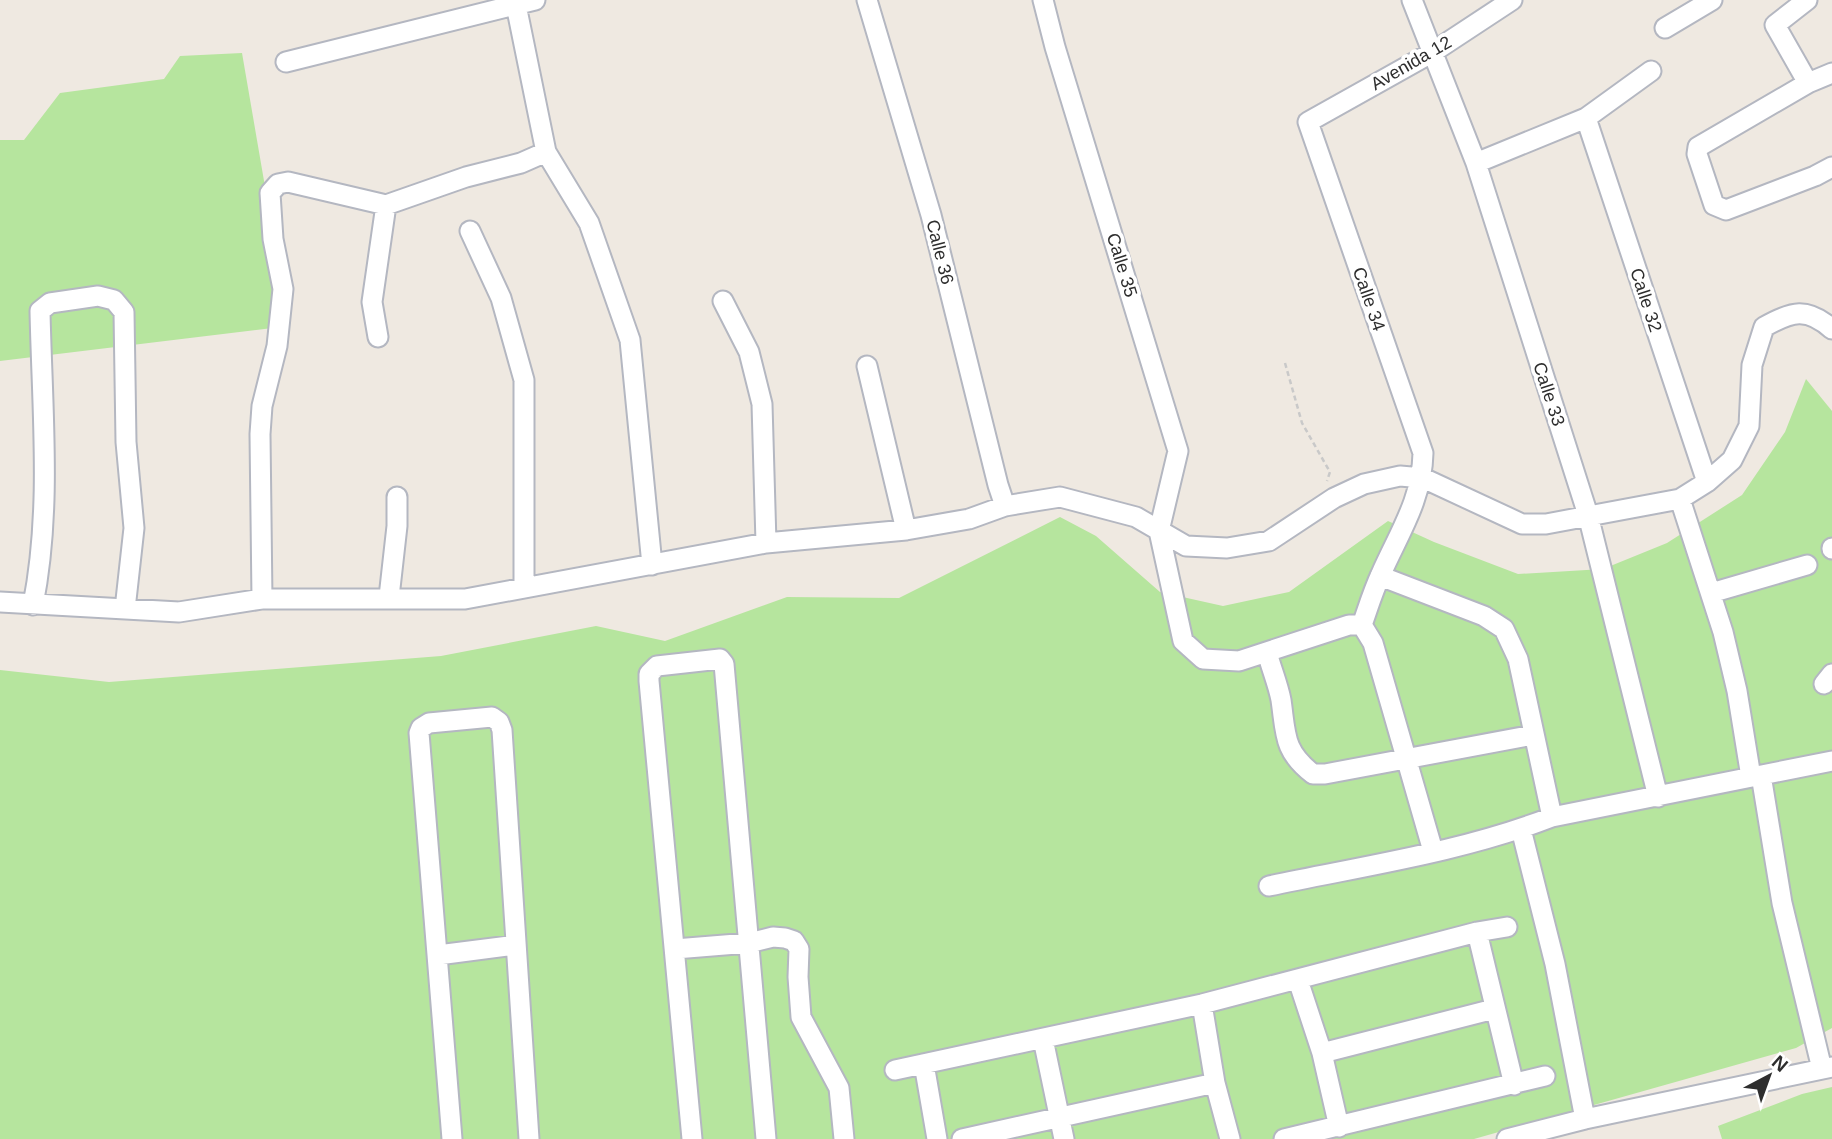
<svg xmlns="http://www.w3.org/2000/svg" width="1832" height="1139" font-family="Arial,sans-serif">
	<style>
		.green { fill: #b6e59e }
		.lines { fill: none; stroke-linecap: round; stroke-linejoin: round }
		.minor-casing { stroke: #b4b7c1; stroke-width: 23 }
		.path { stroke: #c9c9c9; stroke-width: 2.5; stroke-dasharray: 5 3.5; stroke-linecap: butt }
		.minor { stroke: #fff; stroke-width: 19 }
		.labels { text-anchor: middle; stroke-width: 7; stroke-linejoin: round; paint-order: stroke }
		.street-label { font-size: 18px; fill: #2e2e2e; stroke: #fff }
	</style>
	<rect width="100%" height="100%" fill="#efe9e1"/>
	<!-- green -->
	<path class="green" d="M242,53L289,326L0,361V140H24L60,93L164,79L180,56Z
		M1806,379L1832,411V1028L1796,1048L1474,1139H0V670L109,682L441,656L596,626L665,641L787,597L899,598L1060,517L1096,536L1160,592L1223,606L1289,592L1388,521L1434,542L1518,574L1603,569L1667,543L1742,495L1785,432Z
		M1832,1087V1139H1722L1718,1126L1802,1094Z"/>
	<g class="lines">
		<defs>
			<path id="minor" d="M867,0L931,215L998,485L1005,506
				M1043,0L1055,47L1178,451L1159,531L1183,641L1203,659L1239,661L1349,625H1362
				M1412,0L1476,163L1588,515L1658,797
				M1807,0L1775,25L1808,83
				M516,5L546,152L589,223L630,340L652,565
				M1665,28L1712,0
				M286,62L535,0
				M1832,73L1808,83L1698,147L1697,154L1714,205L1726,210L1815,176L1832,167
				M1586,118L1707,482
				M1476,163L1586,118L1651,71
				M470,231L501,298L524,380V587
				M723,301L749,352L762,404L766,543
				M378,337L372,302L386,205
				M867,366L906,530
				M1680,499L1723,632L1737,691L1751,777
				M1832,548V549
				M1380,576L1484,616L1504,629L1518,659L1552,817
				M1711,593L1807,565
				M389,597L397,526V497
				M262,599L260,434L262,406L277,346L283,289L273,239L270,193L278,184L288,182L386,205L466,177L521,163L546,152
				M0,602L179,612L262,599H465L766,543L906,530L969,519L1005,506L1060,497L1136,517L1186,546L1227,548L1269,541L1334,498L1364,484L1400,476L1423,478L1522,524H1546L1680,499L1707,482L1732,460L1749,426L1752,365L1764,327C1792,311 1807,307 1832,329
				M33,605C52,509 42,409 40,311L50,303L98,296L114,300L124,312L126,442L134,528L125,609
				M1362,625C1368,608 1373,591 1381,574C1399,533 1422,500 1423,453L1308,122L1433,52L1512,0
				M1362,625L1373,643L1433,851
				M1267,652C1271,668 1278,684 1281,700C1286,734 1283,751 1313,774H1325L1533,735
				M1824,684L1832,674
				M1761,775L1782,903L1822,1069
				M1521,829L1555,964L1585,1119
				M1269,886C1363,866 1462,852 1552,817L1832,761
				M1477,932L1514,1085
				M675,949L749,943L773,937L785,938L794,941L799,949L798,977L801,1017L839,1088L844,1139
				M438,955L516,945
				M1298,980L1322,1053L1339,1127
				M1202,1004L1215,1083L1230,1139
				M1043,1039L1064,1139
				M1322,1053L1494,1009
				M924,1064L937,1139
				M895,1070L1202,1004L1477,932L1507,927
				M452,1139L419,733L421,728L429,723L492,717L499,722L502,730L529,1139
				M692,1139L649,681V674L657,666L720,659L724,664L766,1139
				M962,1139L1215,1083
				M1284,1139L1545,1076
				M1507,1139L1585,1119L1832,1067"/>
		</defs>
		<!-- minor casing -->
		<use href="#minor" class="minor-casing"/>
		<!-- path -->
		<path class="path" d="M1285,363L1302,423L1330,472L1327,481"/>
		<!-- minor -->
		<use href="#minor" class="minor"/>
	</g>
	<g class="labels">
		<!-- street labels -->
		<g class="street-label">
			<text transform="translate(1411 63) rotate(-30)" y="6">Avenida 12</text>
			<text transform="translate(940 252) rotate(76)" y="6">Calle 36</text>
			<text transform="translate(1122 265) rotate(73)" y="6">Calle 35</text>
			<text transform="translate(1369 299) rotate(71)" y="6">Calle 34</text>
			<text transform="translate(1646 300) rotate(72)" y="6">Calle 32</text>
			<text transform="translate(1549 394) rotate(72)" y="6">Calle 33</text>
		</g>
	</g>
	<!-- north arrow -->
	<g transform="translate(1769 1076) rotate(41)" stroke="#ffffff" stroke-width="5" paint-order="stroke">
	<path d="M0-5L12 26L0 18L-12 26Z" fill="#2e2e2e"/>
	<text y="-10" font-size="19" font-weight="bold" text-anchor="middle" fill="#2e2e2e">N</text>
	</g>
</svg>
